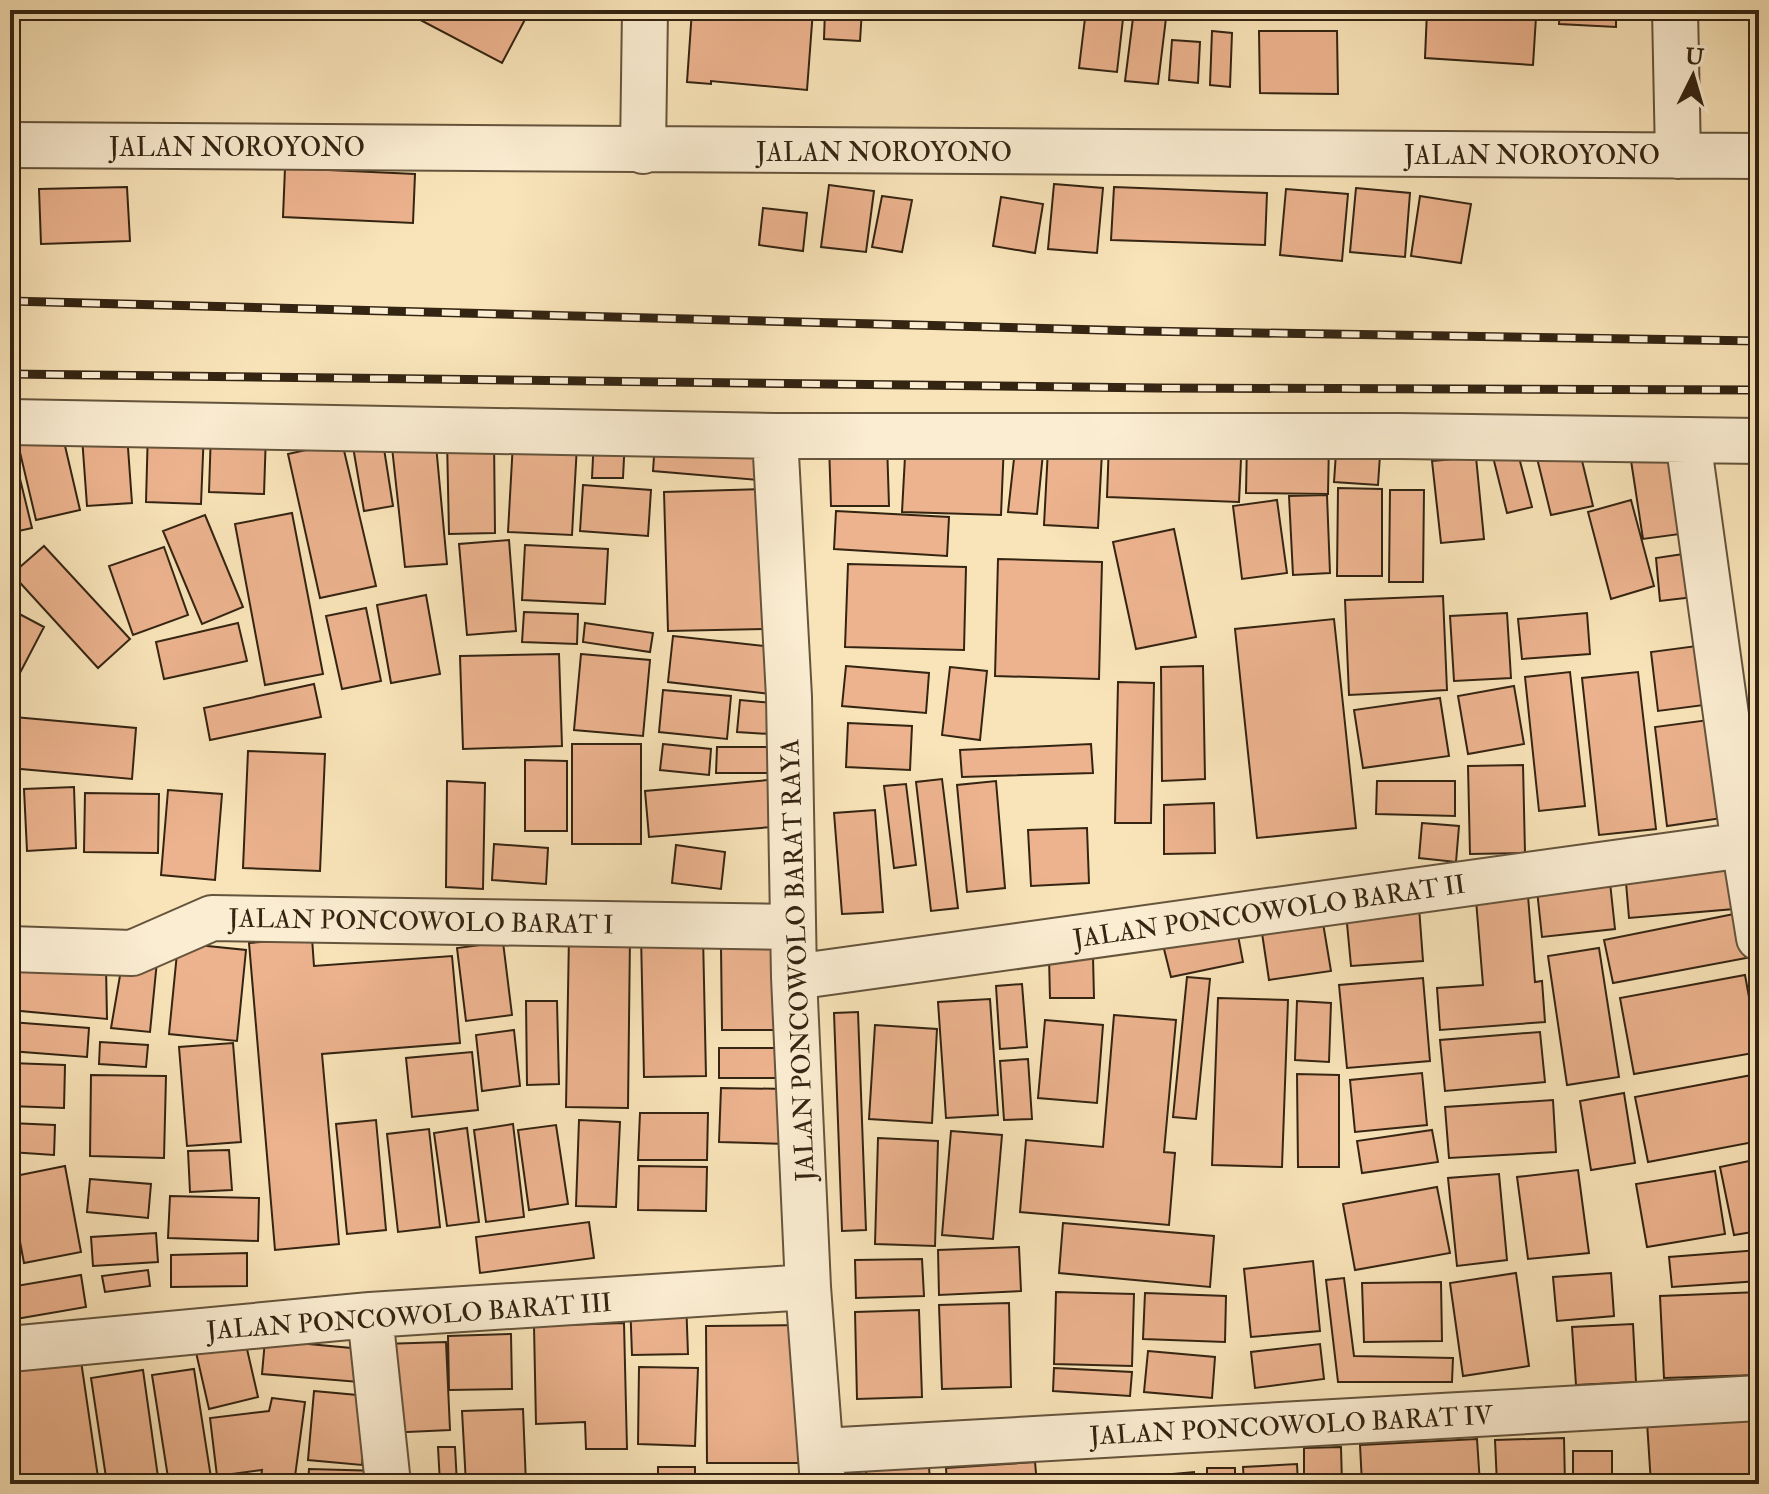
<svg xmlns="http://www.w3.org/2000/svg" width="1769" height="1494" font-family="'IM FELL Double Pica',serif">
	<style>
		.building { fill: #ecb38e; stroke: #342412; stroke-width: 2 }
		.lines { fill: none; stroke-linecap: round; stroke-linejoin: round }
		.street-casing { stroke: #65543c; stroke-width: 48 }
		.street { stroke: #fbedd2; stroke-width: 44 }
		.rail-casing { stroke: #342412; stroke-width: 9 }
		.rail { stroke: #fbedd2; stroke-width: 6; stroke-dasharray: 18; stroke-linecap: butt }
		.labels { text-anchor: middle; stroke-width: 6; stroke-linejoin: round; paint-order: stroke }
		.street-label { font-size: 26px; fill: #342412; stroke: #fbedd2 }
	</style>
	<rect width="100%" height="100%" fill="#f9e4b9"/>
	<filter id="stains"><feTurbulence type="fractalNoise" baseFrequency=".0025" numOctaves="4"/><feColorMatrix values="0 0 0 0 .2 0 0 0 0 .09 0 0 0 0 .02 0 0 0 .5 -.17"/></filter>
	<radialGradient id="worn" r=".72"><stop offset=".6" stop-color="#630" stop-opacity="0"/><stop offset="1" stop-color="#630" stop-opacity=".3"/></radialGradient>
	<!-- building -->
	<path class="building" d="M411,10H530L502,63L409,14Z
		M692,10H813L807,90L711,81V84L687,82Z
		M825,10H862L860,41L824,39Z
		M1086,10H1124L1117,72L1079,68Z
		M1134,10H1167L1158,84L1125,81Z
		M1200,10H1287L1286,20L1200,14Z
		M1560,10H1616V27L1559,24Z
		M1427,11L1536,17L1533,65L1425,58Z
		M1212,31L1232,33L1230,87L1210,85Z
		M1259,31H1337L1338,94L1260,93Z
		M1172,40L1200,42L1198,83L1169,80Z
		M285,168L415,174L413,223L283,217Z
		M1054,184L1103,188L1097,253L1048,249Z
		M829,185L874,191L866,252L821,247Z
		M127,187L130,241L41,244L39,189Z
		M1114,187L1267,193L1265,245L1111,240Z
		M1356,188L1410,193L1405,257L1350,252Z
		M1286,189L1348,194L1342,261L1280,255Z
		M882,196L912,200L902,252L872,247Z
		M1420,196L1471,204L1461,263L1411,256Z
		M1001,197L1043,204L1035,253L993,246Z
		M763,208L807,213L803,251L759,245Z
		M148,428L204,430L201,504L146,502Z
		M211,431L266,434L264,494L209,492Z
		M62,433L80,510L36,520L18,444Z
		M127,434L132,503L87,506L82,437Z
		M435,434L447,564L405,567L391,438Z
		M382,436L393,506L364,511L352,441Z
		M594,437L625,438L623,478H592Z
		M494,438L495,533L449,534L447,439Z
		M906,438L1004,443L1001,515L902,512Z
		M1242,438L1239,502L1107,497L1109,442Z
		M1337,438L1381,440L1378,485L1334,482Z
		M1577,440L1593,506L1551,515L1535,450Z
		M1247,441L1329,442L1328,494L1246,493Z
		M11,442L32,528L10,533V442Z
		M342,442L376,586L320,598L288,454Z
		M513,442L577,445L572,535L508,532Z
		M655,442L761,450L758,480L653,471Z
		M887,443L889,506H831L829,444Z
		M1516,446L1532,507L1507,513L1492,453Z
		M1681,447L1695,532L1643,539L1630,454Z
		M1048,449L1102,452L1098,528L1044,525Z
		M1015,450L1043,453L1037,514L1008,512Z
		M1476,457L1484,539L1441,543L1432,461Z
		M1759,462V491L1750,465Z
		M583,485L651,490L648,536L580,531Z
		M1338,488L1382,489V576H1337Z
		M765,489L770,629L668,631L664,492Z
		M1390,490H1424L1423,582H1389Z
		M1327,495L1330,573L1293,575L1289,496Z
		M1277,500L1287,573L1242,579L1233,506Z
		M1631,500L1654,586L1611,599L1588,512Z
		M1754,502H1759V545Z
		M836,511L949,517L947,556L834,549Z
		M292,513L323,674L265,685L235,524Z
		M205,515L243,607L202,624L163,531Z
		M1174,529L1196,637L1136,649L1113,542Z
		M509,540L516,631L467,635L459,544Z
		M525,545L608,549L605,604L522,600Z
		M44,546L130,639L98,668L12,574Z
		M164,547L188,615L133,635L109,566Z
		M1697,552L1702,596L1660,601L1656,558Z
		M998,559L1102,562L1099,679L995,676Z
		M848,564L966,567L964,650L845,647Z
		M426,595L440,674L391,683L377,605Z
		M1443,596L1447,690L1349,695L1345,600Z
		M366,608L381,681L342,689L326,616Z
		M10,609L44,627L10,692Z
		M524,612L578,614L577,644L522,642Z
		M1507,613L1511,678L1454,681L1450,616Z
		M1587,613L1590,654L1522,659L1518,619Z
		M1334,619L1356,828L1257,838L1235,629Z
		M238,623L247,661L164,679L156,642Z
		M585,623L653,633L650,652L583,642Z
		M673,636L783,648L778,695L668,682Z
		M1704,645L1712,704L1658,711L1651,652Z
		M559,654L562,746L463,749L460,656Z
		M581,654L650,660L643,736L574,730Z
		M846,666L929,673L926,713L842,706Z
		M1203,666L1205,779L1162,781L1161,667Z
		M950,667L987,671L980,740L942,735Z
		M1570,672L1585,806L1539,811L1525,677Z
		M1638,672L1656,829L1599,835L1582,678Z
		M1118,682L1154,683L1151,823H1115Z
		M314,684L321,717L210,740L204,708Z
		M1514,686L1524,744L1468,754L1458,696Z
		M663,690L731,696L727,739L659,732Z
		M1440,698L1449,756L1363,768L1354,710Z
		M740,700L773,703L770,734L737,732Z
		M14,717L136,728L132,779L10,768Z
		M1716,719L1729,817L1667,826L1655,727Z
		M848,723L912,726L910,770L846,767Z
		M572,744H641V844H572Z
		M663,744L711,749L709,775L660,770Z
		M1091,744L1093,773L962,777L960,750Z
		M717,747H785V773H716Z
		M248,751L325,754L320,871L243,868Z
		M525,760L567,761V831H525Z
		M1523,765L1525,853L1470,854L1468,766Z
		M780,779L784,826L649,837L645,791Z
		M942,779L958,908L931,911L916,782Z
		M447,781L485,783L483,889L446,887Z
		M996,781L1005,888L967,892L957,785Z
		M1377,781H1455V816L1376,814Z
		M906,784L916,865L894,868L884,786Z
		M74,787L76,848L27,851L24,789Z
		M168,790L222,794L215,880L161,875Z
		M85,793L159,794L158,853L84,852Z
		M1214,803L1215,853L1164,854V805Z
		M875,810L883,912L842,914L834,813Z
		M1422,823L1459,826L1456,862L1419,858Z
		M1087,828L1089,883L1031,886L1028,830Z
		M494,844L548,848L546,884L492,880Z
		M676,845L725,852L721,889L672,883Z
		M10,846H19L17,897H10Z
		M1729,862L1734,909L1629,918L1625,871Z
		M1609,873L1615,929L1542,937L1536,881Z
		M1528,896L1535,982L1542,981L1545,1022L1440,1030L1437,988L1483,985L1476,900Z
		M1419,907L1423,961L1351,966L1346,913Z
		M1749,911L1757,956L1613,983L1604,940Z
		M1323,923L1331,971L1269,980L1262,933Z
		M1237,930L1243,962L1171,977L1163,945Z
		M569,935L630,936L628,1108L566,1107Z
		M641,935H703L706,1076L644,1077Z
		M312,938L314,966L452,956L460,1043L322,1054L339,1244L275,1250L249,943Z
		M503,942L512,1015L466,1021L457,948Z
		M178,943L246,950L237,1041L169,1034Z
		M721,947H789V1030H722Z
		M1599,948L1619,1077L1567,1085L1548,956Z
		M1049,957H1093L1094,998H1050Z
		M123,958L157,961L150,1032L111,1028Z
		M10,960L106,966L107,1019L10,1010Z
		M1745,975L1759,1052L1634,1074L1620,998Z
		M1187,977L1210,979L1196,1119L1173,1117Z
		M1423,978L1430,1061L1347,1068L1339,985Z
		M1022,984L1027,1047L1000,1049L996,986Z
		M1218,998L1288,1000L1282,1167L1212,1165Z
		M990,999L998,1115L946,1118L938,1002Z
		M526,1001H557L559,1084L527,1085Z
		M1297,1001L1331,1003L1329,1062L1295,1060Z
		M858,1012L866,1230L842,1231L834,1013Z
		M1114,1015L1176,1020L1164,1152L1175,1153L1169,1225L1020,1212L1026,1140L1103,1147Z
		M1045,1020L1103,1025L1097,1103L1038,1098Z
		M10,1022L89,1028L87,1057L10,1051Z
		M875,1025L937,1029L932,1123L869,1119Z
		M514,1030L520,1086L482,1091L476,1035Z
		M1540,1032L1545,1082L1445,1091L1440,1040Z
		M100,1042L148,1045L146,1067L99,1064Z
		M233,1043L241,1142L187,1146L179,1047Z
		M719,1048H792L793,1078H719Z
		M472,1052L478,1110L412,1117L406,1058Z
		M1028,1059L1032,1119L1004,1120L1000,1061Z
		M10,1063L65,1065L64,1108L10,1106Z
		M1422,1073L1427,1125L1355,1132L1350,1080Z
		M1297,1074L1339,1075V1167H1298Z
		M1757,1074L1759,1141L1648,1162L1635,1097Z
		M91,1075L166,1076L164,1158L90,1156Z
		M721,1088L787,1089L786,1144L719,1142Z
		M1624,1093L1635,1163L1591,1170L1580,1101Z
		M1553,1100L1556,1152L1449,1158L1445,1107Z
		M640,1113H708L707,1160H638Z
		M376,1120L386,1230L347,1234L336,1124Z
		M579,1120L620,1122L616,1207L576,1206Z
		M10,1123L55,1125L54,1155L10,1152Z
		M513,1124L524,1217L486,1222L474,1130Z
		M556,1125L568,1204L529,1210L518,1130Z
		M467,1128L479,1222L447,1226L434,1133Z
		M429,1129L440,1227L398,1232L387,1134Z
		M1432,1130L1438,1162L1362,1173L1357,1141Z
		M951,1131L1002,1135L993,1239L942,1235Z
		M878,1138L938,1141L935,1246L875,1244Z
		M229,1150L232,1190L190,1192L188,1151Z
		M1759,1159V1231L1734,1235L1720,1167Z
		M65,1166L81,1252L24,1263L10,1189V1177Z
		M639,1166L707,1167L706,1211L638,1210Z
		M1578,1170L1589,1253L1528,1259L1517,1177Z
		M1715,1171L1725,1234L1647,1247L1636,1184Z
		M1499,1174L1507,1260L1457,1266L1448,1178Z
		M90,1179L151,1184L148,1218L87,1212Z
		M1437,1187L1450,1253L1355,1270L1343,1204Z
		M170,1196L259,1198L258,1241L168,1238Z
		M589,1222L594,1258L480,1273L476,1237Z
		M1063,1223L1214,1236L1210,1287L1059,1273Z
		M156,1233L158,1262L93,1266L91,1237Z
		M1019,1247L1021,1291L939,1295L938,1250Z
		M1759,1250V1281L1672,1287L1669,1257Z
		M247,1253V1286L171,1287V1255Z
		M922,1259L924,1296L856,1298L855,1260Z
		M1313,1261L1320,1331L1251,1337L1244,1269Z
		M148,1270L150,1286L105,1292L102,1276Z
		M1516,1273L1529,1366L1463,1376L1450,1283Z
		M1611,1273L1614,1316L1557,1321L1553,1277Z
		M81,1275L86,1307L10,1320V1287Z
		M1344,1278L1354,1356L1453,1358L1452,1382H1338L1326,1280Z
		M1441,1282L1442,1341L1364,1342L1362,1283Z
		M1056,1292L1134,1294L1132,1366L1054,1364Z
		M1759,1292V1375L1664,1378L1660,1296Z
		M1145,1293L1226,1296L1225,1342L1143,1339Z
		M686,1299L688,1354L632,1355L630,1300Z
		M1009,1303L1011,1387L942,1389L939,1305Z
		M919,1310L922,1397L857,1399L855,1312Z
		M624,1323L627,1449H586L585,1422L536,1424L534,1326Z
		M1633,1324L1636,1382L1576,1385L1572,1327Z
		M807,1325L808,1463H707L706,1326Z
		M511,1334L512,1389L449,1390L448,1336Z
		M244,1336L258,1397L209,1409L195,1348Z
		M265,1340L362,1349L359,1382L262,1374Z
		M446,1342L450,1430L386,1433L382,1344Z
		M1320,1344L1324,1379L1255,1388L1251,1352Z
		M1148,1351L1215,1357L1212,1398L1144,1392Z
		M80,1354L99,1484H10V1366Z
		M639,1367L698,1368L695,1446L638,1444Z
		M1054,1368L1132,1372L1130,1396L1053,1391Z
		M194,1369L212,1484H169L152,1375Z
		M143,1370L159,1484H107L91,1378Z
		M314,1391L368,1396L362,1465L308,1460Z
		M272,1398L305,1402L294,1484H260L262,1470L217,1476L210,1418L269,1411Z
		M523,1409L526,1484H466L462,1411Z
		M1759,1415V1484H1651L1647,1422Z
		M1564,1438L1565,1484H1497L1495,1440Z
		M1477,1439L1480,1484H1362L1360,1445Z
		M438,1447H455L457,1484H440Z
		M1341,1447L1342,1484H1304V1448Z
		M1573,1451H1612V1483L1573,1482Z
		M1035,1462L1037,1484H947L946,1468Z
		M1297,1464L1298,1484H1244L1243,1467Z
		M929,1466L930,1484H867L866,1471Z
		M658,1467H695V1484H658Z
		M1207,1468H1235V1484H1207Z
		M309,1469L382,1471V1484H308Z
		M1194,1472L1195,1484H1117V1479Z
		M540,1476L646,1479L645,1484H539Z
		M1107,1477V1484H1048L1047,1482Z
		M705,1479H753V1484H705Z"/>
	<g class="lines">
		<defs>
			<path id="street" d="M1675,10L1678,156
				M10,145L1759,156
				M643,151L645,10
				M10,422L775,436H1399L1759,441
				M775,436L789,697L794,977L808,1287L823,1484
				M1688,440L1744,845L1759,938
				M10,949L132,953L212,918L792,927
				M794,977L1744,845
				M370,1315L388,1484
				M10,1349L370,1315L808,1287
				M822,1451L1759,1398"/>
		</defs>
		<!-- street casing -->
		<use href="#street" class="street-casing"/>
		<!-- street -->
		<use href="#street" class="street"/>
		<defs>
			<path id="rail" d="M10,301L1140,331L1759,341
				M10,374L1158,388L1759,390"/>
		</defs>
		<!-- rail casing -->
		<use href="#rail" class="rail-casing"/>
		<!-- rail -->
		<use href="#rail" class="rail"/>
	</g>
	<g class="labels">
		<!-- street labels -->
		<g class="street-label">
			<text x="237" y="156">JALAN NOROYONO</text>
			<text x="884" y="161">JALAN NOROYONO</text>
			<text x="1532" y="164">JALAN NOROYONO</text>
			<text transform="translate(1269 911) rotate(-8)" y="9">JALAN PONCOWOLO BARAT II</text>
			<text transform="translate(421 921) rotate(1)" y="9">JALAN PONCOWOLO BARAT I</text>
			<text transform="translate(797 960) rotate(-92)" y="9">JALAN PONCOWOLO BARAT RAYA</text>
			<text transform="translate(409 1316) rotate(-4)" y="9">JALAN PONCOWOLO BARAT III</text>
			<text transform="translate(1291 1425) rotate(-3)" y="9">JALAN PONCOWOLO BARAT IV</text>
		</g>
	</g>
	<!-- margin -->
	<rect width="1769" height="1494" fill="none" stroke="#f9e4b9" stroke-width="40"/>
	<rect x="12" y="12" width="1745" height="1470" fill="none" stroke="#342412" stroke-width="4"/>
	<rect x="20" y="20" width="1729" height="1454" fill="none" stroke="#342412" stroke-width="2"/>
	<!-- north arrow -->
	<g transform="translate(1693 76) rotate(5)" stroke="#fbedd2" stroke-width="6" paint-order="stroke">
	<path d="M0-6L14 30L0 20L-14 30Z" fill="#342412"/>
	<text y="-12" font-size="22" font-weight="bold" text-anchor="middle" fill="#342412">U</text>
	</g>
	<rect width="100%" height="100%" filter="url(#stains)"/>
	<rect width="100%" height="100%" fill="url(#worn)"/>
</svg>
